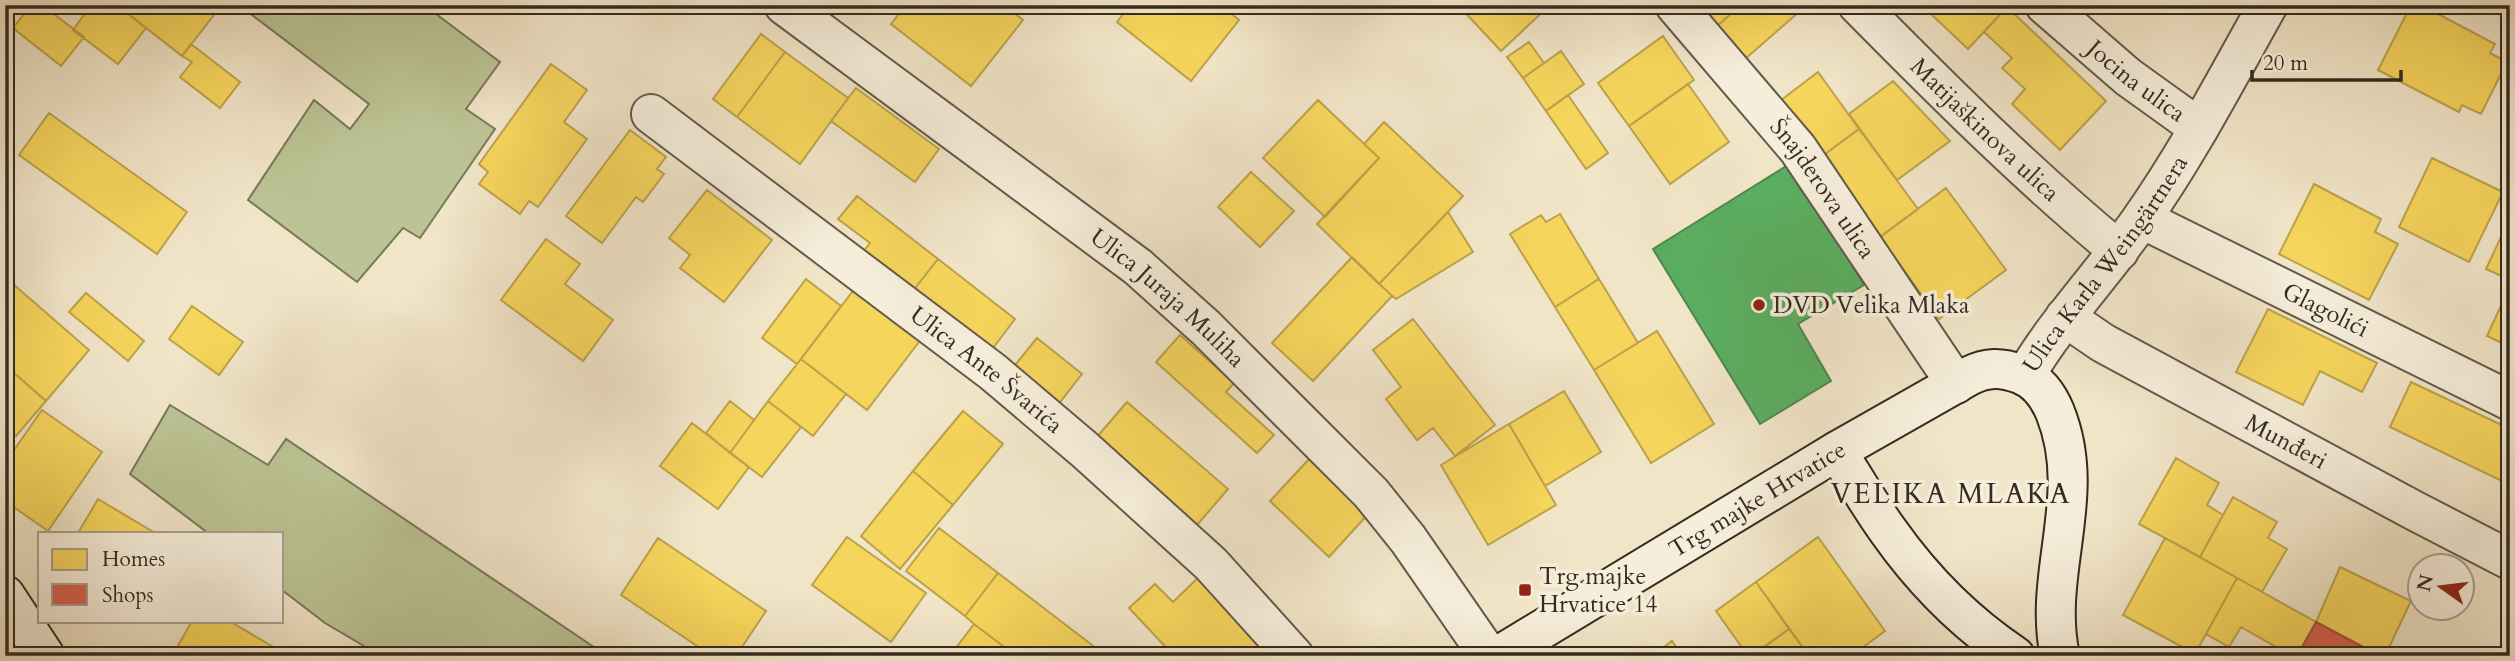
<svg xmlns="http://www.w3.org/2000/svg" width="2515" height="661" font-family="Cardo,serif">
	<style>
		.green { fill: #bcc495; stroke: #78785b; stroke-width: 2 }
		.homes { fill: #f6d55c; stroke: #bca24a; stroke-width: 2 }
		.shops { fill: #d6604d; stroke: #a55040; stroke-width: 2 }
		.public { fill: #5aae61; stroke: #4f874e; stroke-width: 2 }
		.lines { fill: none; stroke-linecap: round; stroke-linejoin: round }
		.street-casing { stroke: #635a4b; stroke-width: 42 }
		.secondary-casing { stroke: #342b21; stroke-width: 42 }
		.street { stroke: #f6eedb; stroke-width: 38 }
		.secondary { stroke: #f6eedb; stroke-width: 38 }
		.poi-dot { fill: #8f2418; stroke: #f6eedb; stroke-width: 2.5 }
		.labels { text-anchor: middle; stroke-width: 7; stroke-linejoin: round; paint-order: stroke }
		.street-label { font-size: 24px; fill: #342b21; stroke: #f6eedb }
		.poi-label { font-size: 24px; fill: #342b21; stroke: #f6eedb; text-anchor: start }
		.quarter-label { font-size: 28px; letter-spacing: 2px; fill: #342b21; stroke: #f6eedb }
	</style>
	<rect width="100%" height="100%" fill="#f1e5c8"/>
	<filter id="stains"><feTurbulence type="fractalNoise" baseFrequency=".00286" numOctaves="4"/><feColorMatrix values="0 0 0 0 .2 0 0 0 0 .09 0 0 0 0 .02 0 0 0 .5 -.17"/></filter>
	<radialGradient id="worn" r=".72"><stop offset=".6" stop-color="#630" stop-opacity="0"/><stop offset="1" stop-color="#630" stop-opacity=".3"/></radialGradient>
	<!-- green -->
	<path class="green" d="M239,5H424L500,62L466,109L495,129L420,238L403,228L357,282L248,200L314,100L350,129L369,104Z
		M170,405L268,465L286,439L607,656H381L325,623L282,590V533H208L130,474Z"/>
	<!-- homes -->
	<path class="homes" d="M31,5H42L84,37L61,66L13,28Z
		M91,5H117L146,28L118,64L73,30Z
		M117,5H201L214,15L182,56Z
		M906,5H1004L1023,20L971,86L891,24Z
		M1130,5H1221L1239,20L1191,81L1117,22Z
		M1458,5H1550L1501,51Z
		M1699,5H1741L1717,26Z
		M1741,5H1807L1745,59L1717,26Z
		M1941,5H2005L2007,7L1968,49L1932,15Z
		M2411,5H2421L2495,44L2490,53L2507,62L2481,114L2462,105L2459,112L2378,70Z
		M2481,5H2503L2499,14Z
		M2007,7L2106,101L2060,150L2012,104L2025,89L2002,68L2012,58L1984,32Z
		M761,34L785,52L737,117L713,99Z
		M1663,36L1694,80L1629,126L1598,83Z
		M1529,42L1544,63L1523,78L1507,57Z
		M191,44L240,82L220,108L180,77L192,62L182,56Z
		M1561,51L1584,84L1546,111L1523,78Z
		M785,52L848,98L800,164L737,117Z
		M551,64L587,90L564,122L587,139L538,207L529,201L520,214L479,184L488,172L479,164Z
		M1818,72L1859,129L1821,157L1780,101Z
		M1893,81L1950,141L1897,180L1849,114Z
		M1688,84L1729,142L1670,184L1629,126Z
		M856,88L939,149L915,182L831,121Z
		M1568,95L1608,153L1586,169L1546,111Z
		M1318,100L1379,158L1325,217L1263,158Z
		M49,113L187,212L157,254L19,155Z
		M1384,122L1463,196L1379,284L1317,224L1379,158L1364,144Z
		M1859,129L1918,209L1880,237L1821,157Z
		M630,130L666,157L657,169L664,174L643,202L636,197L602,243L566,216Z
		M2432,158L2503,192L2469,262L2399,227Z
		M1251,172L1294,211L1260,247L1218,207Z
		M2314,184L2381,219L2375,232L2398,244L2369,300L2279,254Z
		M1946,188L2006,270L1939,319L1880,237Z
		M707,190L772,240L724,302L680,268L690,255L669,238Z
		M857,196L938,259L912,292L862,253L870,243L838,219Z
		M1448,212L1473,252L1396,299L1379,284Z
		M1560,214L1599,279L1555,307L1510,234L1541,215L1546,222Z
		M2508,222L2510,223V280L2486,269Z
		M546,239L580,264L565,284L613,320L583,361L501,300Z
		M1352,257L1392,296L1313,381L1272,343Z
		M938,259L1015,319L990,352L912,292Z
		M5,277L89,350L46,401L5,365Z
		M806,279L841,306L797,364L762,338Z
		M1599,279L1638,343L1594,370L1555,307Z
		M2510,286V347L2487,336Z
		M856,287L922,338L867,410L801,359Z
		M86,293L144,341L128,361L69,312Z
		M192,306L243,342L219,375L169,339Z
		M2268,309L2377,363L2362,392L2320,371L2303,405L2236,372Z
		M1413,319L1495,425L1455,456L1433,428L1417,440L1386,399L1401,387L1373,350Z
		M1657,331L1714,424L1651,463L1594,370Z
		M1180,335L1234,383L1226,392L1274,435L1257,453L1156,362Z
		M1037,338L1082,374L1057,406L1011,370Z
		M801,359L846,394L813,436L768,401Z
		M5,365L46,401L16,436L5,426Z
		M2411,382L2510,429V485L2390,427Z
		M1564,391L1601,452L1545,486L1509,424Z
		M730,401L754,420L730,453L706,433Z
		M768,401L801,427L762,477L730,453Z
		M1127,402L1228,489L1197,525L1096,438Z
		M42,410L102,452L48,531L5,501V463Z
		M963,411L1003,444L953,505L913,471Z
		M692,423L749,467L718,509L660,466Z
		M1509,424L1556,505L1488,545L1441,465Z
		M1310,458L1369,513L1329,557L1270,501Z
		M2176,458L2219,483L2207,505L2223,515L2200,557L2139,524Z
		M913,471L953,505L900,569L861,536Z
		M2233,497L2277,522L2268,538L2287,549L2262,592L2200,557Z
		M98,499L155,533H78Z
		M939,528L998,573L965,616L906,571Z
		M847,537L926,593L891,642L812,585Z
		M1818,537L1885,631L1851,656H1809L1756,582Z
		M658,538L766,611L736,656H712L621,595Z
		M2165,538L2237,578L2195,654L2123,615Z
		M2340,567L2411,601L2385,656H2380L2316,622Z
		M998,573L1105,655V656H1016L974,624L965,616Z
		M1200,576L1265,646L1255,656H1174L1129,608L1155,584L1173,602Z
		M2237,578L2316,622L2297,656H2292L2241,627L2229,647L2206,634Z
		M1756,582L1789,629L1752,656H1748L1716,611Z
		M192,621H229L277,649L273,656H172Z
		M974,624L1016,656H950Z
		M1789,629L1809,656H1758L1755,653Z
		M1672,641L1683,656H1652Z"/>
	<!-- shops -->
	<path class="shops" d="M2316,622L2380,656H2297Z"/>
	<!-- public -->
	<path class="public" d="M1791,163L1864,285L1798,324L1831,381L1760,424L1653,249Z"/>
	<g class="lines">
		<defs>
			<g id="street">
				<path id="s1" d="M784,5L1138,267L1206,328L1371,493L1408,539L1489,656"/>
				<path id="s2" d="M1675,5L1798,149L1956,384"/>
				<path id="s3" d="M1858,5C1942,90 2027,175 2119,251"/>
				<path id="s4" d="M2045,5L2128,77L2199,128"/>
				<path id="s5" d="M651,114L993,372L1085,450L1211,564L1294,656"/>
				<path id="s6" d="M2142,219L2510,401"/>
				<path id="s7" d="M2065,317L2103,343L2415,511L2510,560"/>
				<path id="s8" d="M2025,376C2058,320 2103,274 2140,221C2188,153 2227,78 2268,5"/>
			</g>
			<g id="secondary">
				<path d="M1837,451C1854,478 1870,506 1889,532C1923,580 1967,624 2015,656"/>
				<path d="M5,595L45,656"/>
				<path id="s9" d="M1498,656L1837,451L1969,376C1987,367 2001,367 2020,374C2038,381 2048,395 2055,412C2089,496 2042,573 2060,656"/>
			</g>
		</defs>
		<!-- street casing -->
		<use href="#street" class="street-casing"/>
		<!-- secondary casing -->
		<use href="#secondary" class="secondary-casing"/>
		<!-- street -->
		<use href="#street" class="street"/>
		<!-- secondary -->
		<use href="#secondary" class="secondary"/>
	</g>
	<!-- markers -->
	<g class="poi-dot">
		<circle cx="1759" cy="305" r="7"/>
		<rect x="1518" y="583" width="14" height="14" rx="3.5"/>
	</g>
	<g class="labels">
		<!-- street labels -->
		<g class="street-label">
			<text dy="8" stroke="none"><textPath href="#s4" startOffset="119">Jocina ulica</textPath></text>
			<text dy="8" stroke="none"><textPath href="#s3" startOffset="178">Matijaškinova ulica</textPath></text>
			<text dy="8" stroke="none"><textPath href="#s2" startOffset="236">Šnajderova ulica</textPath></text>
			<text dy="8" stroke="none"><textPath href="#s8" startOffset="138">Ulica Karla Weingärtnera</textPath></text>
			<text dy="8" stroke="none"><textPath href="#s1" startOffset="483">Ulica Juraja Muliha</textPath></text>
			<text dy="8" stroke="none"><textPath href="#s6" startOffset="205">Glagolići</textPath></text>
			<text dy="8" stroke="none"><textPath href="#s5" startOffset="422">Ulica Ante Švarića</textPath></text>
			<text dy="8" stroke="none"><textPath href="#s7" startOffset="254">Munđeri</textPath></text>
			<text dy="8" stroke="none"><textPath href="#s9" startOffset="303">Trg majke Hrvatice</textPath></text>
		</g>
		<!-- poi labels -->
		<g class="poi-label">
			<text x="1773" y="313">DVD Velika Mlaka</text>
			<text x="1539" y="584">Trg majke<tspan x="1539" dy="28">Hrvatice 14</tspan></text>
		</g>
		<!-- quarter labels -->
		<g class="quarter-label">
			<text x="1951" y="503">VELIKA MLAKA</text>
		</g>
	</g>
	<!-- margin -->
	<rect width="2515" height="661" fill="none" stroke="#f1e5c8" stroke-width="28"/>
	<rect x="7" y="7" width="2501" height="647" fill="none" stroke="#342b21" stroke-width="3.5"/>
	<rect x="14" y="14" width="2487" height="633" fill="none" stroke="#342b21" stroke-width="2"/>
	<!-- legend -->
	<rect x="38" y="532" width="245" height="91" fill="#f6eedb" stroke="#a8a091" stroke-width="2"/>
	<rect x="52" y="549" width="35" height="21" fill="#f6d55c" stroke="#a8a091" stroke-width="2"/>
	<text x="102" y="566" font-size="21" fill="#342b21">Homes</text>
	<rect x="52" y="584" width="35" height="21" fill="#d6604d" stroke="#a8a091" stroke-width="2"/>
	<text x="102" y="602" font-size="21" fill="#342b21">Shops</text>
	<!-- north arrow -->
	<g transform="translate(2441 587) rotate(284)"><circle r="33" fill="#f6eedb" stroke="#a8a091" stroke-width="2"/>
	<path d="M0-5L12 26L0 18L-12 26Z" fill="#8f2418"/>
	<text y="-10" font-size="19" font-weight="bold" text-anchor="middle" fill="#342b21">N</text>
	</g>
	<!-- scale -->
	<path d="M2252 70v10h149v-10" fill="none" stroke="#342b21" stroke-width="3.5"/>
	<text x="2263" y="70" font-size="21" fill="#342b21" stroke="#f6eedb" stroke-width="5" paint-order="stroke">20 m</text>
	<rect width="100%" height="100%" filter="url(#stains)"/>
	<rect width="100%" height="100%" fill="url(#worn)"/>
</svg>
